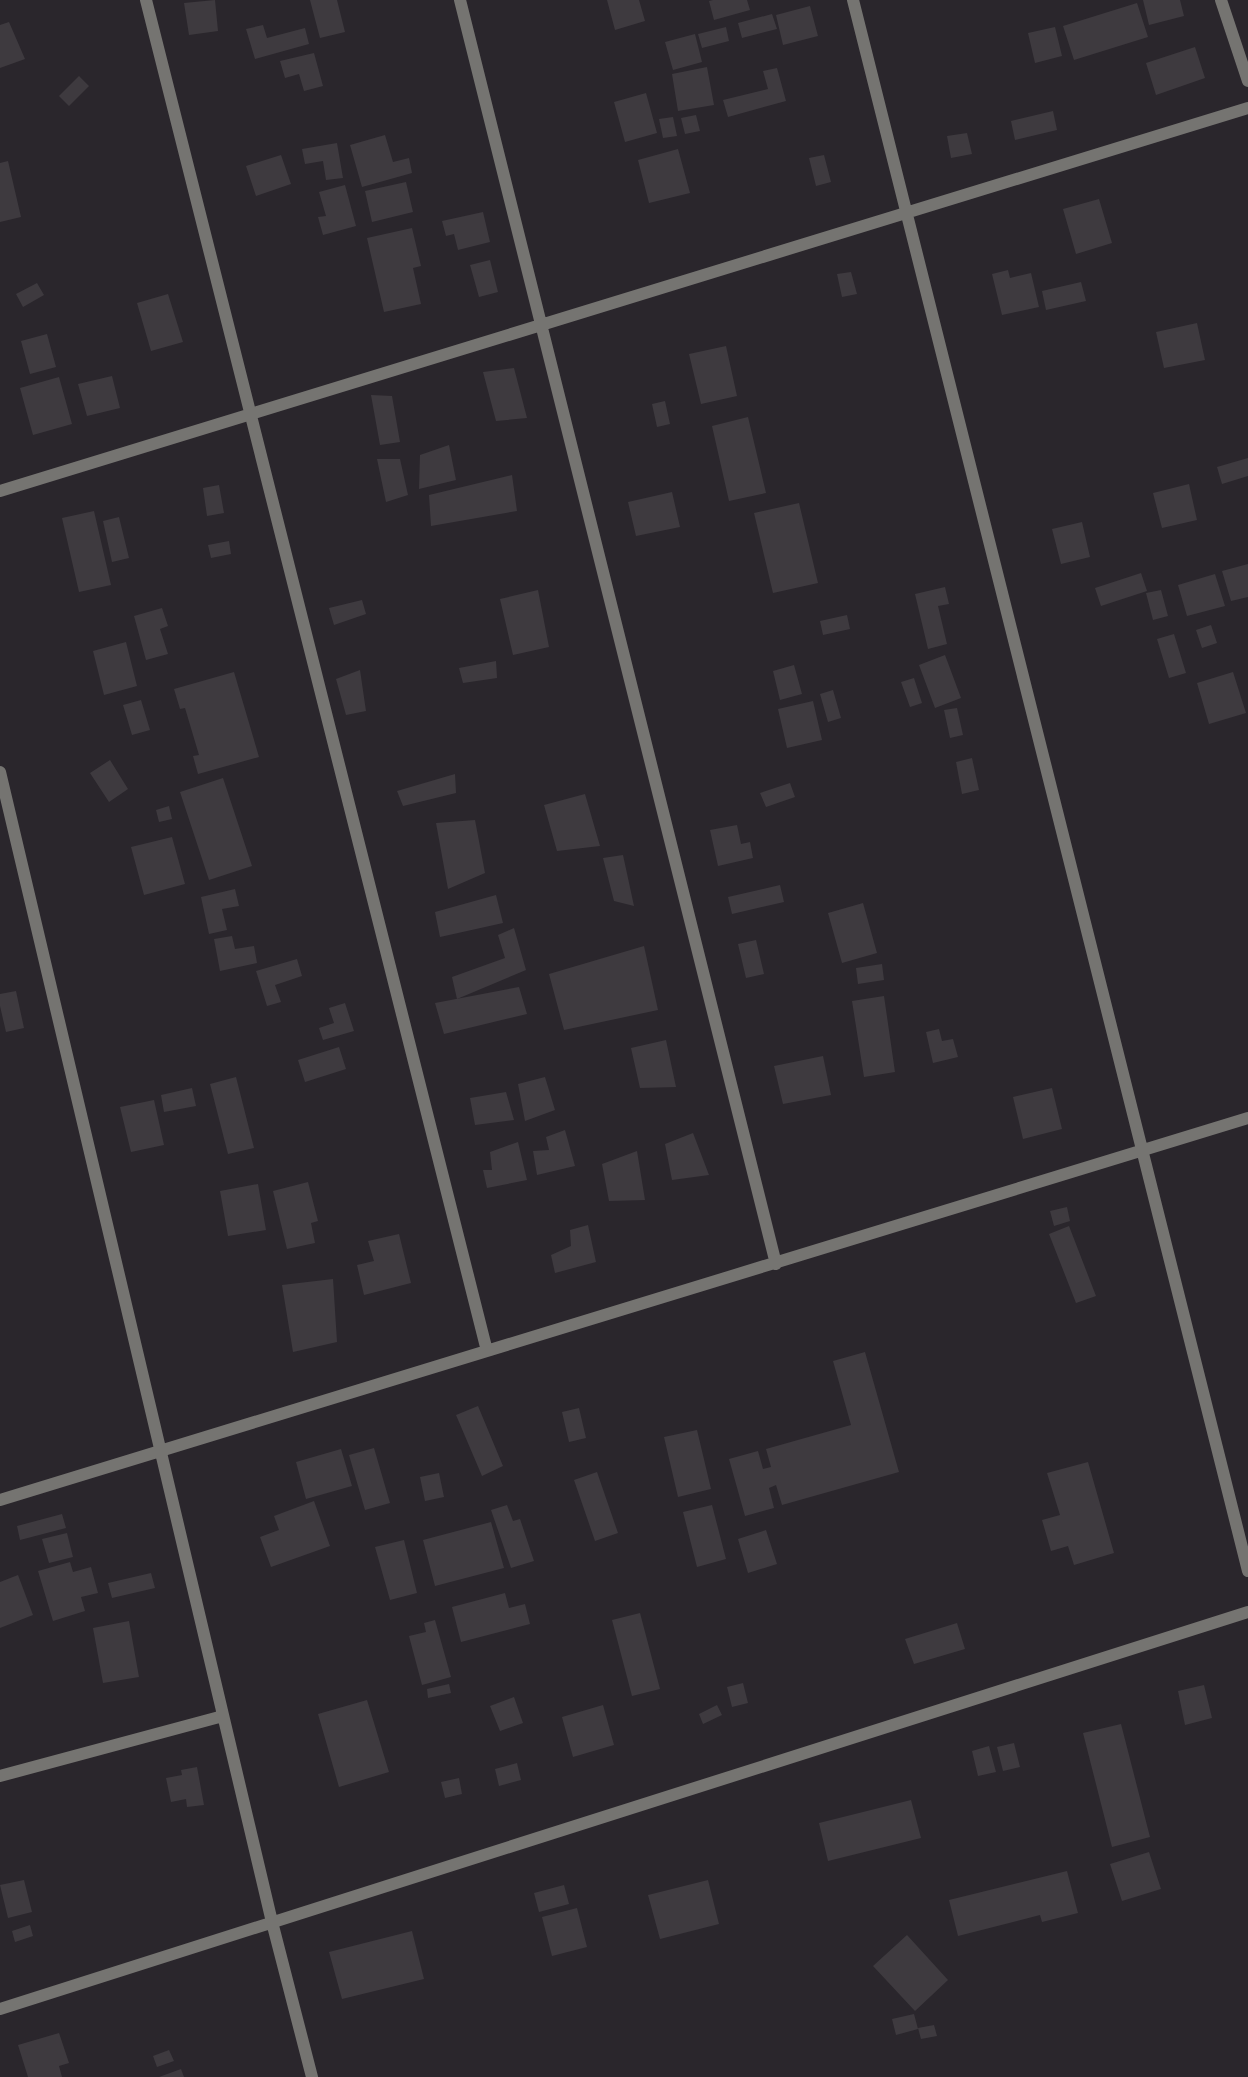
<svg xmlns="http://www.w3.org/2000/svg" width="1248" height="2077" font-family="'PT Serif',serif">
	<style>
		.building { fill: #3e3a3f }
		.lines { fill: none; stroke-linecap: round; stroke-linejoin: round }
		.street { stroke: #757471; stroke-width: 12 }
	</style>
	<rect width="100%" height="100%" fill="#2a262c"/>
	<!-- building -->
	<path class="building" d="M215,0L218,31L189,35L184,3Z
		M310,0H337L345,32L320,38Z
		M607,0H639L645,21L615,30Z
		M713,0H747L750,10L714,20L709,1Z
		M1143,0H1180L1184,16L1149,25Z
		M1137,3L1148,37L1074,60L1063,26Z
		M810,6L818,36L783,45L776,15Z
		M772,14L777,29L742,38L738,23Z
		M9,22L25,59L0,68V25Z
		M263,25L267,38L305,28L309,44L255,59L246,29Z
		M726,27L729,41L702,48L698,34Z
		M1055,27L1062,56L1035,63L1028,33Z
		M695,34L702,62L673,70L665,42Z
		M1195,47L1205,78L1156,95L1146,63Z
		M314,53L323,86L304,91L299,74L285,78L280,61Z
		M707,67L714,105L678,111L672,74Z
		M777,68L786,101L728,117L723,100L768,89L763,71Z
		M79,76L89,86L69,106L59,96Z
		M646,93L657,133L625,142L614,102Z
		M1053,111L1057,130L1015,140L1011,121Z
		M696,115L700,131L685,134L681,118Z
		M673,117L677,136L663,138L659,119Z
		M967,133L972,154L951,158L947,136Z
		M385,135L393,162L409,158L412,173L362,187L350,145Z
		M337,143L343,178L326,180L323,161L305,164L302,149Z
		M678,149L690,193L649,203L638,160Z
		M281,155L291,184L256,196L246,166Z
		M824,155L831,182L816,186L809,158Z
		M8,161L21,217L0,222V163Z
		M406,182L413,212L372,222L365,191Z
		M345,185L356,226L323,235L318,217L326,216L319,192Z
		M1099,199L1112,243L1076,254L1063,209Z
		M483,212L490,242L458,250L454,234L446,236L442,221Z
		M412,228L421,266L413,268L421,304L384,312L367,238Z
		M490,260L498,292L479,297L470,265Z
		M1008,270L1010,278L1031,273L1039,307L1002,315L992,274Z
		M851,272L857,294L842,297L837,274Z
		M1081,282L1086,301L1046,310L1042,291Z
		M37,283L44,295L23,307L16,294Z
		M168,294L183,342L151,351L137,303Z
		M1197,323L1205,360L1164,368L1156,332Z
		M47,334L56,367L30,374L21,341Z
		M726,346L737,396L701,404L689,354Z
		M514,368L527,418L496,421L483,372Z
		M112,376L120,408L87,416L78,384Z
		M59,377L72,424L33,435L20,388Z
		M371,395L392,396L400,442L380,445Z
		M665,401L670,424L657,427L652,404Z
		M748,417L766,493L729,501L712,426Z
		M449,445L456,480L419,489L420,455Z
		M1248,458V476L1222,484L1217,467Z
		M377,459H400L408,495L386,502Z
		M512,475L517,511L431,526L429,495Z
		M1189,484L1197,520L1162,528L1153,493Z
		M219,485L224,513L207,516L203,488Z
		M672,492L680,527L636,536L628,502Z
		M799,503L818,583L773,593L754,513Z
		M94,511L111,585L79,592L62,518Z
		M119,517L129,558L112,562L103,521Z
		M1082,522L1090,557L1061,564L1052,529Z
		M229,541L231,554L211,558L208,545Z
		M1248,564V597L1231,601L1222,571Z
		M1141,573L1147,591L1101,606L1095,588Z
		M1215,574L1225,606L1187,616L1178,585Z
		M945,587L949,604L938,606L947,644L928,649L915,594Z
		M538,590L549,647L513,655L500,599Z
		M1161,590L1168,616L1153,620L1146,593Z
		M362,600L366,614L334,625L329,608Z
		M162,608L168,626L160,629L168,654L146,660L134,616Z
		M847,615L850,629L823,635L820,621Z
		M1211,625L1217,643L1202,648L1196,630Z
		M1174,634L1186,673L1169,678L1157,639Z
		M126,642L137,686L104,695L93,651Z
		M945,655L961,698L935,708L919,665Z
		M496,661L497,678L463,683L459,668Z
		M794,665L802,694L780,700L773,671Z
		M360,670L366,711L346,715L336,679Z
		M234,672L259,757L198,774L193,756L199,755L185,708L180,709L174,689Z
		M1233,672L1246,713L1209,724L1197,683Z
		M914,678L922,703L910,707L901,682Z
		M833,690L841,718L828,722L820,694Z
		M141,700L150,730L132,735L123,705Z
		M813,701L822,740L787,748L778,709Z
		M957,708L963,735L950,738L944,710Z
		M972,758L979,790L962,794L956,762Z
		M110,760L128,789L109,802L90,773Z
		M455,774L456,793L403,806L397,791Z
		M223,778L252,866L209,880L180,792Z
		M790,783L795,797L766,807L760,793Z
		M585,794L600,846L557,851L544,805Z
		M169,806L172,819L159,822L156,810Z
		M475,820L485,873L448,889L436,823Z
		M737,825L741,844L750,842L753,858L718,866L710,830Z
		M172,837L185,884L144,895L131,847Z
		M623,855L634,906L614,901L603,858Z
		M780,885L784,902L732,914L728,897Z
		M235,889L239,906L222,909L227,930L209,934L201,897Z
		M496,895L503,923L440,937L435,912Z
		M863,903L877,953L842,963L828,913Z
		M514,928L526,970L457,999L452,977L505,958L498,935Z
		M232,936L235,949L254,946L257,963L220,971L214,939Z
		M756,940L764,974L746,978L738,944Z
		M644,946L658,1010L564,1030L549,974Z
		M297,959L302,976L275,985L281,1002L267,1006L256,971Z
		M882,964L884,980L858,984L856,968Z
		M519,987L527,1014L444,1034L435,1003Z
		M16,991L24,1028L6,1032L0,1006V994Z
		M884,996L895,1072L864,1077L852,1001Z
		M345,1003L354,1031L323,1040L319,1028L334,1023L329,1008Z
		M939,1029L942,1041L953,1039L958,1057L933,1063L926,1032Z
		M666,1040L676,1087L640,1088L631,1048Z
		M339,1047L346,1069L305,1082L298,1060Z
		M823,1056L831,1095L783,1104L774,1066Z
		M236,1077L254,1148L228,1154L210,1084Z
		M545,1077L555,1110L525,1121L518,1084Z
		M192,1088L196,1106L164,1112L161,1095Z
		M1052,1088L1062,1129L1023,1139L1013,1097Z
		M506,1092L514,1120L475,1125L470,1098Z
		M154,1100L164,1145L131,1152L120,1107Z
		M565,1130L575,1166L537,1175L533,1151L549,1150L546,1137Z
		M693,1133L709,1175L672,1180L665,1144Z
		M518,1142L527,1180L487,1188L483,1170H492L490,1152Z
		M637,1151L645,1200L609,1201L602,1164Z
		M308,1182L318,1221L311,1223L315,1243L287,1249L273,1191Z
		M258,1184L266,1230L228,1236L220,1191Z
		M1067,1207L1070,1221L1054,1226L1050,1211Z
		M588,1225L596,1262L555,1273L551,1255L571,1246L570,1230Z
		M1069,1226L1096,1296L1076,1303L1049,1234Z
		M399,1234L411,1283L364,1295L357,1265L374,1261L368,1241Z
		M333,1279L337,1342L293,1352L282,1285Z
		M865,1352L899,1472L782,1505L776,1485L769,1488L774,1508L745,1516L729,1459L758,1451L763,1469L771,1467L766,1449L851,1425L833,1361Z
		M478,1406L503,1466L482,1476L456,1415Z
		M579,1408L586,1438L569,1442L562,1412Z
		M697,1430L711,1489L678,1497L664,1437Z
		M374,1448L390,1503L365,1510L349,1455Z
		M341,1449L352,1486L306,1499L296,1462Z
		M1088,1462L1114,1553L1074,1565L1068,1546L1051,1551L1042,1520L1060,1515L1047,1473Z
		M597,1472L618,1533L595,1541L574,1480Z
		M439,1473L444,1497L425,1501L420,1477Z
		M314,1501L330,1546L271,1567L260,1537L279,1530L274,1516Z
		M507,1505L513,1521L520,1519L534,1561L511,1568L491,1510Z
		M712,1505L726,1559L697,1567L683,1512Z
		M62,1514L66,1528L20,1540L17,1526Z
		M491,1522L504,1568L435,1586L423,1540Z
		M766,1530L777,1564L748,1573L738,1539Z
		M67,1533L73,1557L49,1563L42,1539Z
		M404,1540L417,1593L390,1600L375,1547Z
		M70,1562L73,1572L91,1567L98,1593L81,1597L85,1611L53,1621L38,1571Z
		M151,1573L155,1588L112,1598L108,1583Z
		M18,1575L33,1615L0,1628V1582Z
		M505,1593L509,1608L525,1604L530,1624L461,1642L452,1607Z
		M640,1613L660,1689L632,1696L612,1620Z
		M435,1620L451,1677L422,1685L409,1636L426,1632L424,1623Z
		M129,1621L139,1677L103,1683L93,1628Z
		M957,1623L965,1649L914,1664L905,1639Z
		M743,1683L748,1703L732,1707L727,1687Z
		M449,1684L451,1693L428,1698L427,1689Z
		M1204,1685L1212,1718L1185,1725L1178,1691Z
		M514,1697L523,1723L500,1731L490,1706Z
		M367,1700L389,1772L339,1787L318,1714Z
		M603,1705L614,1745L573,1757L562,1717Z
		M717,1705L722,1715L703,1724L699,1714Z
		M1121,1724L1150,1837L1112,1847L1083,1733Z
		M1014,1743L1020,1767L1003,1771L997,1747Z
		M989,1746L996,1772L978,1776L972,1751Z
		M517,1763L521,1780L499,1786L495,1769Z
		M197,1767L204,1805L187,1807L186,1799L171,1802L166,1778L182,1775L181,1770Z
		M459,1778L462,1794L445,1798L441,1782Z
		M911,1800L921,1838L828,1861L819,1823Z
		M1149,1852L1161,1889L1122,1901L1110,1864Z
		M1067,1871L1078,1913L1042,1922L1040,1915L958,1936L949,1900Z
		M24,1880L32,1912L8,1918L0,1885Z
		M708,1880L719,1924L660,1939L648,1895Z
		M564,1885L569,1904L539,1912L534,1893Z
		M577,1908L587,1947L552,1956L542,1917Z
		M30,1925L33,1936L15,1942L12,1931Z
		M412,1931L424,1979L342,1999L329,1952Z
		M907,1935L948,1980L915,2011L873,1966Z
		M914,2014L918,2029L896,2035L892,2019Z
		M934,2025L937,2036L921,2039L918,2028Z
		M59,2033L69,2063L59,2066L62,2077H28L18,2045Z
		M169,2050L174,2061L157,2067L153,2056Z
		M181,2069L184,2077H159Z"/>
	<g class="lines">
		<!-- street -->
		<path class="street" d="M146,0L487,1351
			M460,0L776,1264
			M853,0L1248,1571
			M1221,0L1248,81
			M0,491L1248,108
			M0,772L272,1922L312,2077
			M0,1500L1248,1118
			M0,1776L223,1716
			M0,2009L1248,1612"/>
	</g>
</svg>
